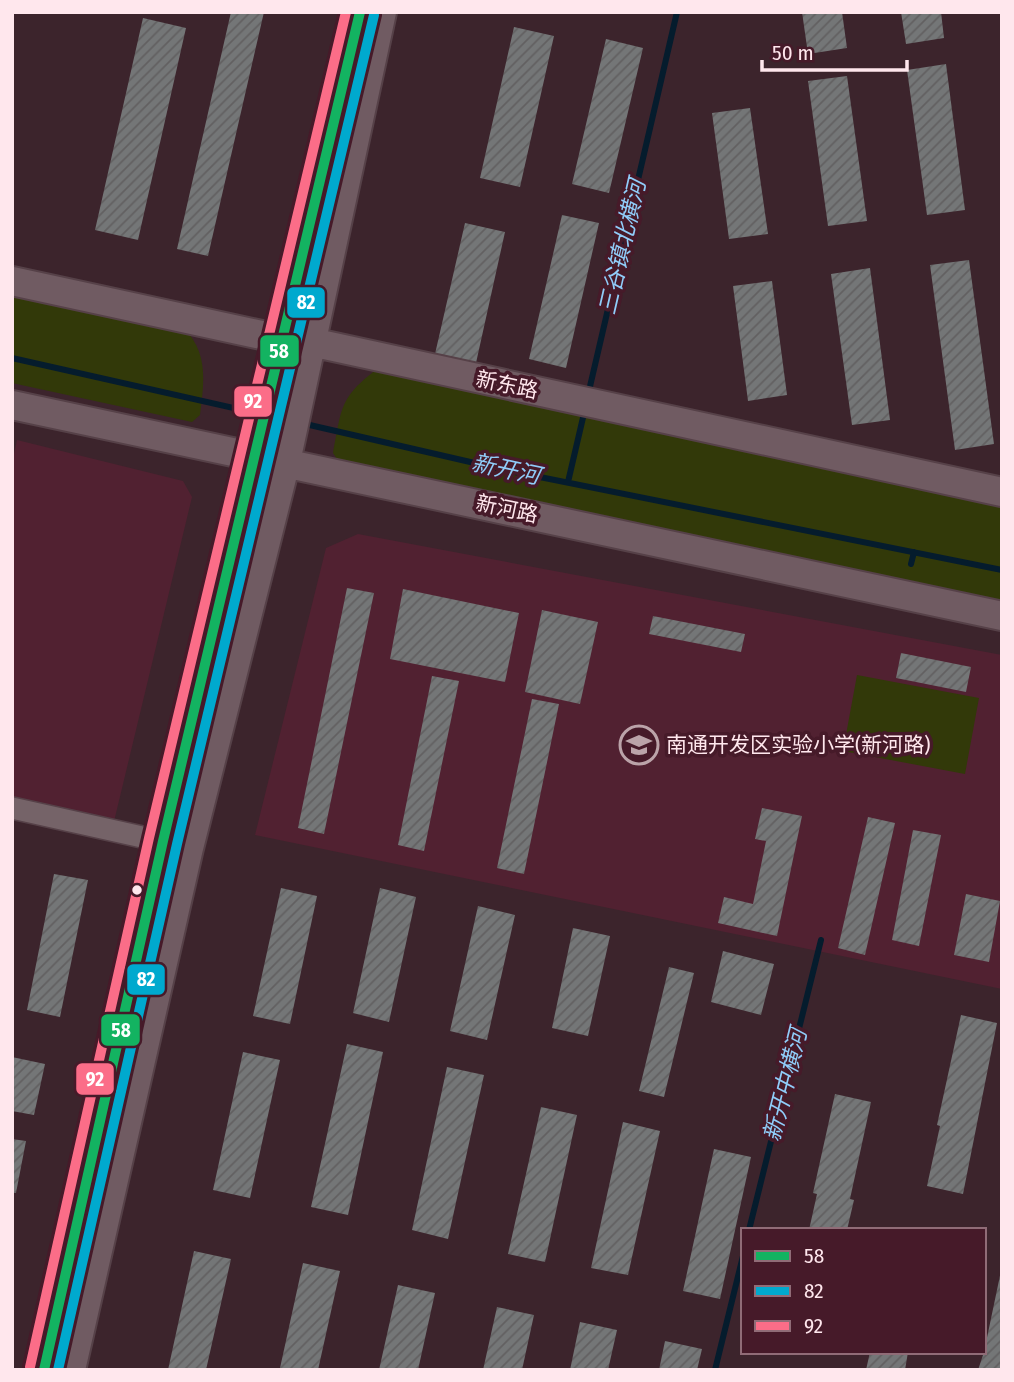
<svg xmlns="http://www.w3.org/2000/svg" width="1014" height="1382" font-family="'Fira Sans Condensed','Noto Sans SC',sans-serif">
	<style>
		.built { fill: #512131 }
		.grass { fill: #323909 }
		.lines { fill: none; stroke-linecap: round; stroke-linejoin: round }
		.stream { stroke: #051c2d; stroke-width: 6 }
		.building { fill: url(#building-hatch) }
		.street-casing { stroke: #564148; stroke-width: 24 }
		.secondary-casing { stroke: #564148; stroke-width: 32 }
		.street { stroke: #756368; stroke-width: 21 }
		.secondary { stroke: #705b62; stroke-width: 28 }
		.bus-1-casing { stroke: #461a29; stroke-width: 16 }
		.bus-2-casing { stroke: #461a29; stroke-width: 16 }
		.bus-3-casing { stroke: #461a29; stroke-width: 16 }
		.bus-1 { stroke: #13b361; stroke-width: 10 }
		.bus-2 { stroke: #00a9ce; stroke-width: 10 }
		.bus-3 { stroke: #fb6d88; stroke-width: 10 }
		.bus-dot { fill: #ffe7ed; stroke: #461a29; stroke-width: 2.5 }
		.labels { text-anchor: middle; stroke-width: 7; stroke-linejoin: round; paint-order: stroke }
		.street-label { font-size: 21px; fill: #ffe7ed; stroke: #461a29 }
		.poi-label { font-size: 21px; fill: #ffe7ed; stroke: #461a29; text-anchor: start }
		.water-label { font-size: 23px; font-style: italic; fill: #90cdf9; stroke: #461a29 }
		.line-badge { stroke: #461a29; stroke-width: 2.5 }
		.badge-label { font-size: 19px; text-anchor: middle; font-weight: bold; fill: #fff }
	</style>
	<defs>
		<pattern id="building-hatch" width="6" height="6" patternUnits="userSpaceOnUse" patternTransform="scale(1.75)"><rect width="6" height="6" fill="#747677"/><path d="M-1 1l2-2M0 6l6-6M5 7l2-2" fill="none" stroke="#626061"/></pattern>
	</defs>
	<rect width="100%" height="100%" fill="#3c242c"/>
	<!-- built -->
	<path class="built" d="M17,440L183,481L192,497L111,834L12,813V463Z
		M358,534L1002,655V989L255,835L326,548Z"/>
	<!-- grass -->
	<path class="grass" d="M12,291L183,327C209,353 204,382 200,415L192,422L12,383Z
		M377,369L1002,505V603L339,462L333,453C342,408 339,398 377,369Z
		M857,675L979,698L965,774L843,751Z"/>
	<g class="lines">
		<!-- stream -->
		<path class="stream" d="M12,358L256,413
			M588,395L677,12
			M301,423L505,470L1002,570
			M568,482L585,409
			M911,564L914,552
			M749,1230L821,940
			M715,1370L743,1256"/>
	</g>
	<!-- building -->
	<path class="building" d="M231,12H264L208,256L177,249Z
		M802,12H842L847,48L808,54Z
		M901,12H941L944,38L906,44Z
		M143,18L186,28L138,240L95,230Z
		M514,27L554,36L520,187L480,178Z
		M606,39L643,48L609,193L572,184Z
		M946,64L965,210L927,215L907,70Z
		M847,76L867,221L828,226L808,81Z
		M750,108L768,234L729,239L712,113Z
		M562,215L599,223L566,368L529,359Z
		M465,223L505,232L476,363L435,354Z
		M969,260L994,444L955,450L930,265Z
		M870,268L890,420L852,425L831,274Z
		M772,281L787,395L748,401L733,286Z
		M347,588L374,593L324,834L298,828Z
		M403,589L519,613L505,682L390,659Z
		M542,610L598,622L580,704L525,692Z
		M653,616L745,634L741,652L649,634Z
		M901,653L971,667L966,692L896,678Z
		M432,676L459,681L424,851L398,845Z
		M532,699L559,704L524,874L497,868Z
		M762,808L802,816L777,936L718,923L724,897L753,904L766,841L755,839Z
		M868,817L895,823L865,955L838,948Z
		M913,830L941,835L919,946L892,940Z
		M54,874L88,880L60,1017L27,1010Z
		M281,888L317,896L290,1024L253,1016Z
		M380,888L416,897L389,1022L353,1013Z
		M966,894L1000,901L989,962L954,955Z
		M478,906L515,915L487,1040L450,1031Z
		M573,928L610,936L588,1036L552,1028Z
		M723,951L774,964L761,1015L711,1002Z
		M669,967L694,973L664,1097L639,1091Z
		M961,1015L997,1023L963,1194L927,1186L940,1126L937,1125Z
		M347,1044L383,1052L348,1215L311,1207Z
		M243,1052L280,1060L250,1198L213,1190Z
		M12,1057L45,1064L34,1115L12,1111Z
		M447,1067L484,1075L448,1239L412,1230Z
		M835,1094L871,1102L850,1199L854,1200L847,1230H809L817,1194L813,1193Z
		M541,1107L577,1115L545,1262L508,1254Z
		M623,1122L660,1131L628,1275L591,1268Z
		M12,1139L26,1141L16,1193H12Z
		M714,1149L751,1157L720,1299L683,1291Z
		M194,1251L231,1259L206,1370H168Z
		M303,1263L340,1271L318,1370H286L280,1368Z
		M1002,1266V1370H978L984,1352Z
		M398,1285L435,1293L418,1370H379Z
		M497,1307L534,1315L522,1370H483Z
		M580,1322L617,1330L608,1370H570Z
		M665,1341L702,1349L697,1370H659Z
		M870,1352H908L905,1370H866Z"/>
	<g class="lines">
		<defs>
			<path id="street" d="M12,808L178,845"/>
			<path id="secondary" d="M12,281L280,339L311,342L1002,492
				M12,405L1002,616
				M44,1370L163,841L256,456L280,339L360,12
				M71,1370L189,848L286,462L382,12"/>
		</defs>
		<!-- street casing -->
		<use href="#street" class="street-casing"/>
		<!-- secondary casing -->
		<use href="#secondary" class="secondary-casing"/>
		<!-- street -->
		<use href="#street" class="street"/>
		<!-- secondary -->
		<use href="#secondary" class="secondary"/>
		<defs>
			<path id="bus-1" d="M44,1370L163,841L360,12"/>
			<path id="bus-2" d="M58,1370L177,844L374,15"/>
			<path id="bus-3" d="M30,1367L149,838L346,12"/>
		</defs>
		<!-- bus-1 casing -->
		<use href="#bus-1" class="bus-1-casing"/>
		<!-- bus-2 casing -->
		<use href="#bus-2" class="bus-2-casing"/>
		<!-- bus-3 casing -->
		<use href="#bus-3" class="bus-3-casing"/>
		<!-- bus-1 -->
		<use href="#bus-1" class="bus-1"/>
		<!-- bus-2 -->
		<use href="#bus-2" class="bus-2"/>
		<!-- bus-3 -->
		<use href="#bus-3" class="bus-3"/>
	</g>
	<!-- icons -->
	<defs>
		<symbol id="school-ring" viewBox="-11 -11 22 22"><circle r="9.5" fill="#461a29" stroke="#bba3a9" stroke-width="1.5"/><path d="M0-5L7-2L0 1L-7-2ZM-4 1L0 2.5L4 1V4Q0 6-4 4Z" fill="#bba3a9"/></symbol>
	</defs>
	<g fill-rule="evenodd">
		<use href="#school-ring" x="617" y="723" width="44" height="44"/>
	</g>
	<!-- markers -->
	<circle class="bus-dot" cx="137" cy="890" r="6"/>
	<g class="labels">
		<!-- street labels -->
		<g class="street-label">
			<text transform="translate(507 385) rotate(12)" y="7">新东路</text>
			<text transform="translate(507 509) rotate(12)" y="7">新河路</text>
		</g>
		<!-- poi labels -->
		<g class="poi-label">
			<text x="666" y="752">南通开发区实验小学(新河路)</text>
		</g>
		<!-- water labels -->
		<g class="water-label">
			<text transform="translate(622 247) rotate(-77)" y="8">三谷镇北横河</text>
			<text transform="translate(506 469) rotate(12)" y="8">新开河</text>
			<text transform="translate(785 1085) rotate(-76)" y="8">新开中横河</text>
		</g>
	</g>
	<g class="line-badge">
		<rect x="286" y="286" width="40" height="33" rx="7" fill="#00a9ce"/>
		<rect x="259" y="334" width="41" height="34" rx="7" fill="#13b361"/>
		<rect x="233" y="385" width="40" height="33" rx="7" fill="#fb6d88"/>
		<rect x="126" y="963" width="40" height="33" rx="7" fill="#00a9ce"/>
		<rect x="100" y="1013" width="41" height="34" rx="7" fill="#13b361"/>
		<rect x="75" y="1062" width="40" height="34" rx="7" fill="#fb6d88"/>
	</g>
	<g class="badge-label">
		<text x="306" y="309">82</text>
		<text x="279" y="358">58</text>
		<text x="253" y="408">92</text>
		<text x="146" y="986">82</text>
		<text x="121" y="1037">58</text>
		<text x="95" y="1086">92</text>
	</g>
	<!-- border -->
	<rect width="1014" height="1382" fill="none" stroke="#ffe7ed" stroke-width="28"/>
	<!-- legend -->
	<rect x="741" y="1228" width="245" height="126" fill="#461a29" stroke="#906c77" stroke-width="2"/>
	<rect x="755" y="1251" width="35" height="10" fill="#13b361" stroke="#906c77" stroke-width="2"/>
	<text x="804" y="1263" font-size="21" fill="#ffe7ed">58</text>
	<rect x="755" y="1286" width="35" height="10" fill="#00a9ce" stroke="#906c77" stroke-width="2"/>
	<text x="804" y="1298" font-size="21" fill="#ffe7ed">82</text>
	<rect x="755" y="1321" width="35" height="10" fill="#fb6d88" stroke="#906c77" stroke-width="2"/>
	<text x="804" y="1333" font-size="21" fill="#ffe7ed">92</text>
	<!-- scale -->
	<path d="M762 60v10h145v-10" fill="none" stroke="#ffe7ed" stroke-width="3.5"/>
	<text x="772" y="60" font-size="21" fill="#ffe7ed" stroke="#461a29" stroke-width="5" paint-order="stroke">50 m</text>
</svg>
